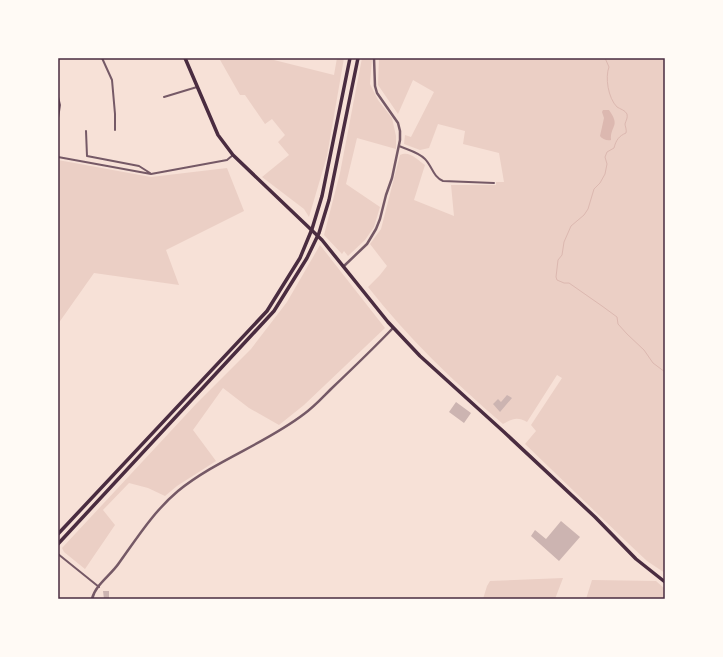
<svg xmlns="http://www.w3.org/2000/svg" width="723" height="657" font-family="'Asap Condensed',sans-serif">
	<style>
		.green { fill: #ebcfc5 }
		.water { fill: #dcb8b0 }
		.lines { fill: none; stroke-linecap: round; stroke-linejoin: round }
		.stream { stroke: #dcb8b0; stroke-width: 1 }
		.building { fill: #ccb4b1 }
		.minor { stroke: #755966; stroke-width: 2 }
		.tertiary { stroke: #755966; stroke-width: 2.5 }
		.primary { stroke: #4a2c40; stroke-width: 3.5 }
		.trunk { stroke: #4a2c40; stroke-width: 3.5 }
		.neatline { fill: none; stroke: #4a2c40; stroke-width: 1.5 }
	</style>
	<rect width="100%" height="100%" fill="#f7e1d7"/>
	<!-- green -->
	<path class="green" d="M219,58H266L334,75L337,58H344L327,156L309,217L304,209L262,177L289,155L278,142L285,135L272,119L265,124L245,95H240Z
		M362,58H372L370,84L378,100L392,118L396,136V149L357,138L346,184L380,207L374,227L365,240L348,256L344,251L342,254L324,235L340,173Z
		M379,58H665V573L647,561L630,545L525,444L536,431L531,425L562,378L557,375L527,422C517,416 512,419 503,424C454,382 408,338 368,287L380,275L387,266L370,244L381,229L400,155C409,150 418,160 425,165L414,200L454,216L451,185H496V182H504L499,153L463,144L465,131L438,124L429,148L420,150L404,144L405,135L411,137L434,92L413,80L398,114L378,85Z
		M58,160L151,177L227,168L244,211L166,250L179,285L94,273L58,324Z
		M320,245L385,328L304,405L279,425L249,408L223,388L193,430L216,461L177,486L165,496L148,488L129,483L103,510L115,525L85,569L64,552L62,548L196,404L251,349L287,302Z
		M563,578L555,599H483L487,586L490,581Z
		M592,580L656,581L665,589V599H586Z"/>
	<!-- water -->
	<path class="water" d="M603,110H609C621,127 610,125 611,140C607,141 602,139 600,136L604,118L602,112Z"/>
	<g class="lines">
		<!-- stream -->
		<path class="stream" d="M605,58L609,67C605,77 608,98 617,107C620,109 625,110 627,114C628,118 626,120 625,124C625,126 627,130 626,133C619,136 616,140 614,148L607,152L605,157L607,164L605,174L600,183L594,189L588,209L584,215L571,226L564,242L562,255L558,260L556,277L557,280L564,283H569L602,306L617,317L618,324L627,334L644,350L653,363L665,372"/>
	</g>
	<!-- building -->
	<path class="building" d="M507,395L512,398L500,412L493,404L498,399L501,402Z
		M456,402L471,413L464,423L449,412Z
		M561,521L580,537L559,561L531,536L535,530L546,539Z
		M103,591H109V599H104Z"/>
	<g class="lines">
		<!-- minor -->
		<path class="minor" d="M102,58L112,80L115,114V130
			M58,97L60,105L58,118
			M164,97L197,87
			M86,131L87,156L139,166L150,173
			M399,146C408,150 418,152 425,159C432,166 433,177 443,181L494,183
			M58,157L151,174L227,160L233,155
			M58,554L99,587"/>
		<!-- tertiary -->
		<path class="tertiary" d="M344,266L367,244L376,229L380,219L386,195L392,178L400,140V131L398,123L377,93L375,86L374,58
			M92,599C95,585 111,575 119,563C137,538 154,511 178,491C216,460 265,444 304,414C314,407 322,398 331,389C352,369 373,349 393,328"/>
		<!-- primary -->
		<path class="primary" d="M185,58L218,135L233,155L322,240L388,322L420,356L504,432L595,517L636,559L665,582"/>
		<!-- trunk -->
		<path class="trunk" d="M58,534L267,311L300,258L312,229L322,196L350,58
			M58,544L274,311L307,258L319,233L329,200L358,58"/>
	</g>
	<!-- border -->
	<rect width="723" height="657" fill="none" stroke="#fffaf5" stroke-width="118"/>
	<rect x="59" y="59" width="605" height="539" class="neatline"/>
</svg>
